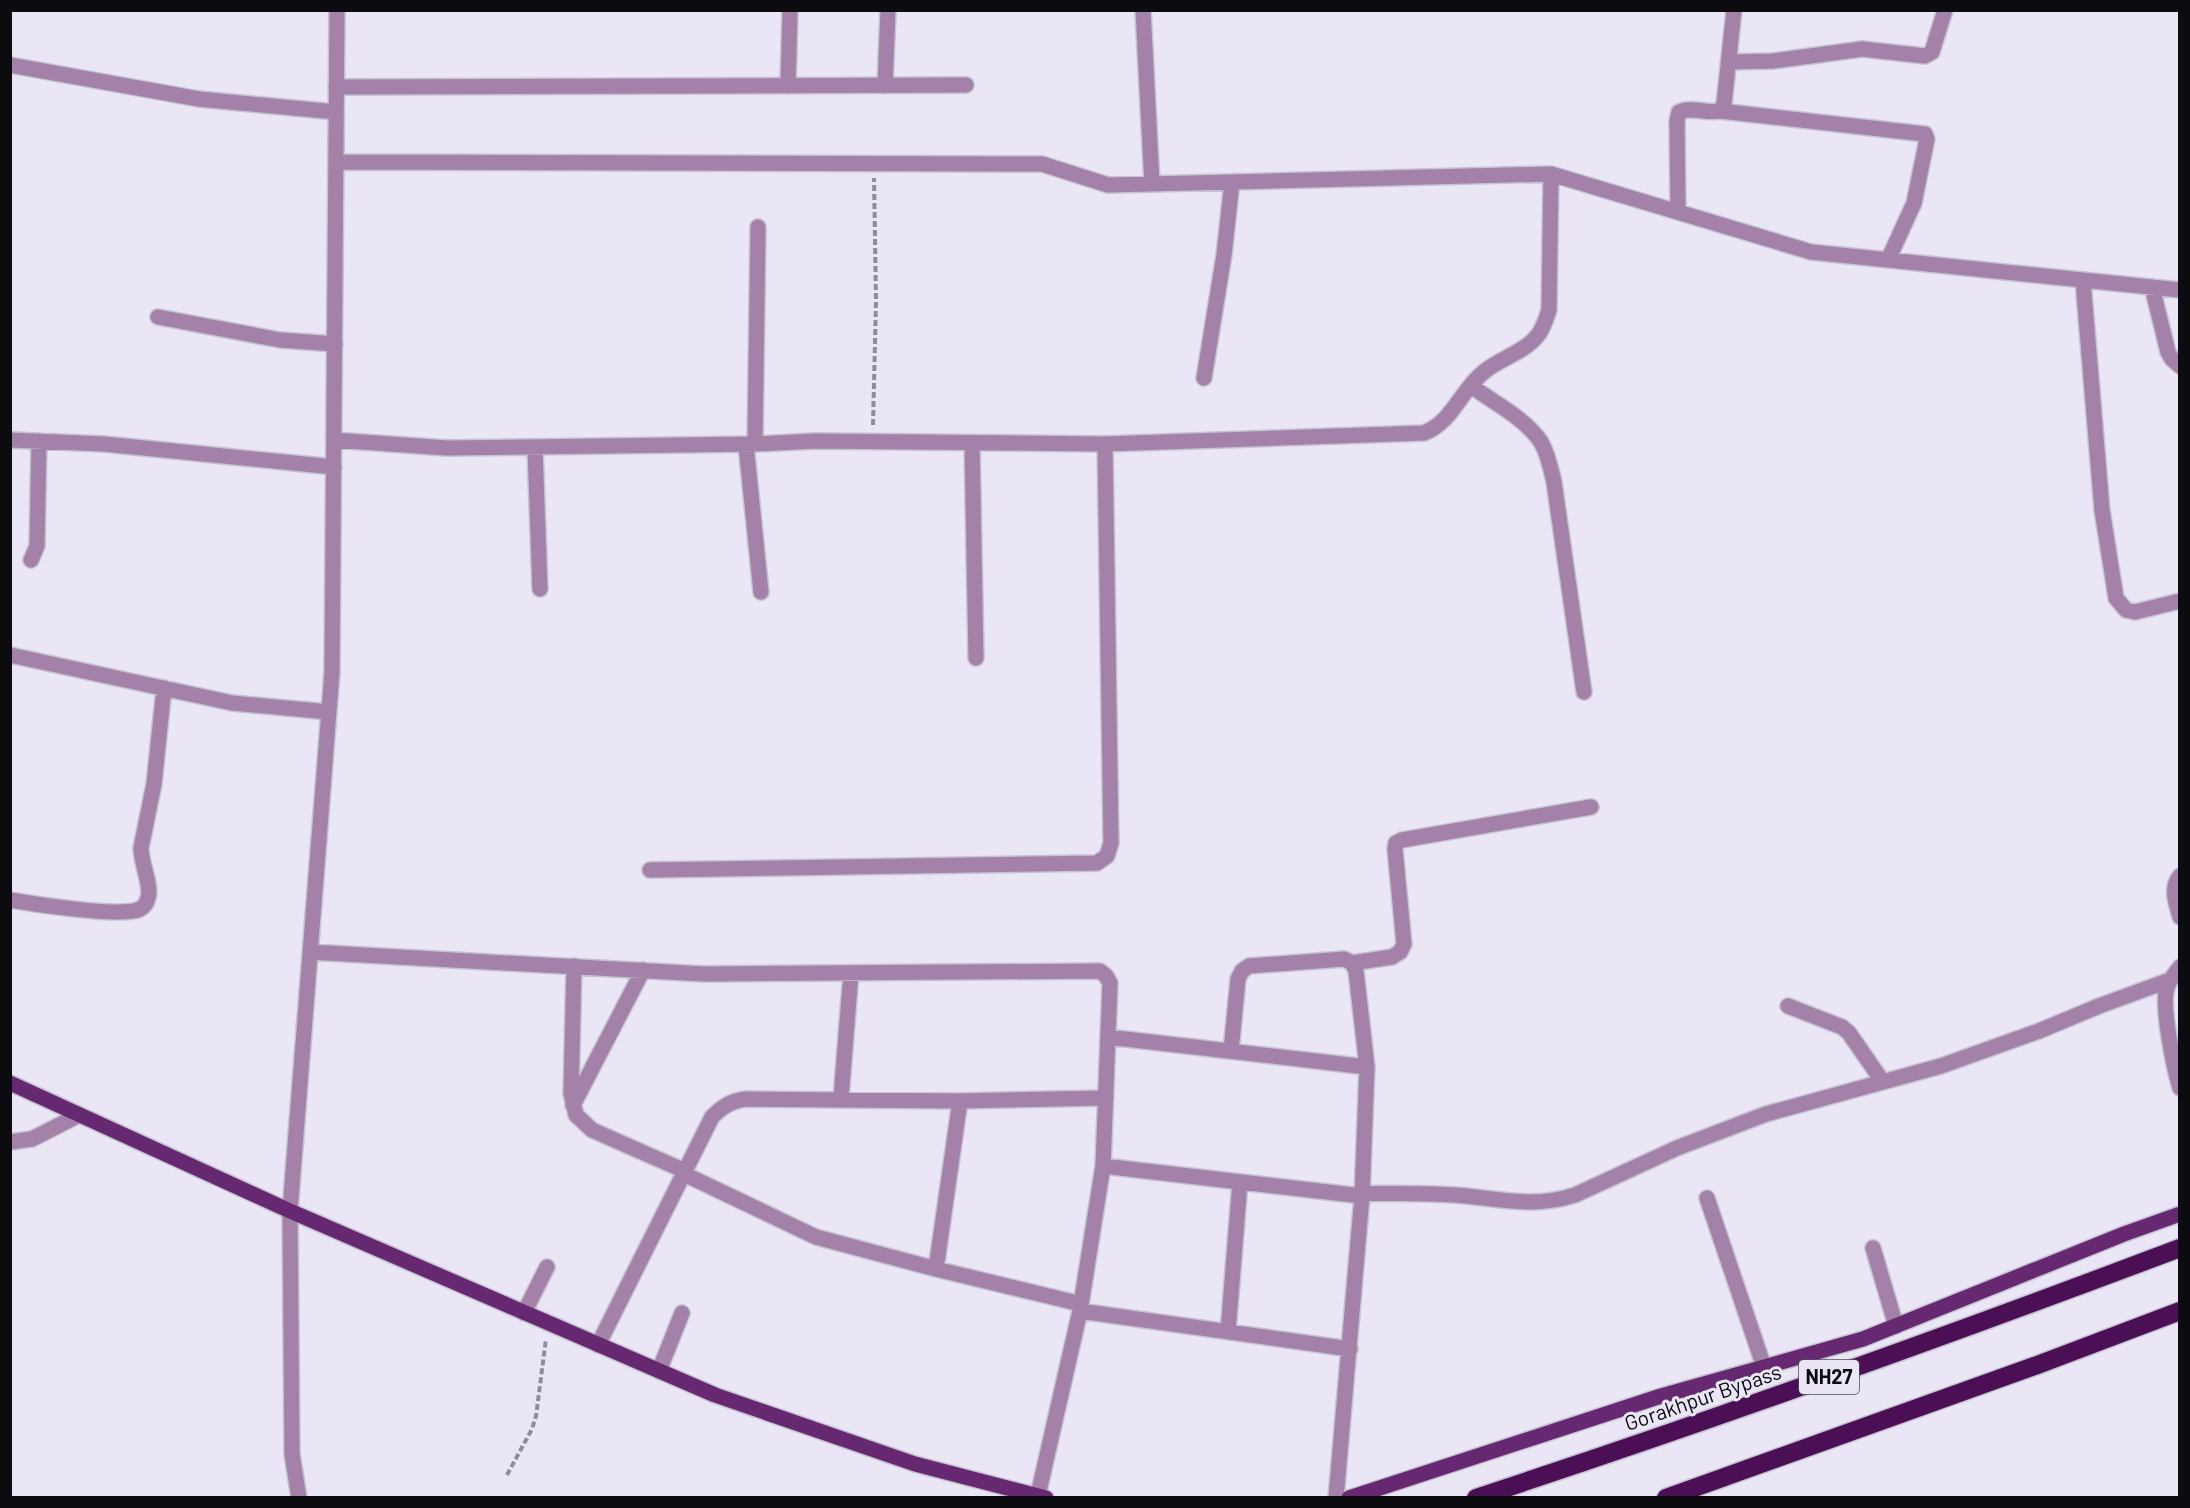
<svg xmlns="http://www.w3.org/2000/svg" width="2190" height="1508" font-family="Barlow,sans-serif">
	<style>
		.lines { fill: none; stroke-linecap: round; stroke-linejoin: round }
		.minor-casing { stroke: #c6c3d0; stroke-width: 18 }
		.major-casing { stroke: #c6c3d0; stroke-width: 18 }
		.highway-casing { stroke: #c6c3d0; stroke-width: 21 }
		.path { stroke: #8f8d98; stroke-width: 4; stroke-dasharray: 6 3; stroke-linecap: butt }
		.minor { stroke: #a381a9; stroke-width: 15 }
		.major { stroke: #662971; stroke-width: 15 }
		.highway { stroke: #4a0f54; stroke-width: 18 }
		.labels { text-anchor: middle; stroke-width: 6; stroke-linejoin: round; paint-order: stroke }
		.shield { fill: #eae6f5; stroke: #4f4d55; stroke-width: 1.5 }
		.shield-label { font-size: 20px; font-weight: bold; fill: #0c0b10 }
		.street-label { font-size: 21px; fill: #0c0b10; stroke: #eae6f5 }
	</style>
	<rect width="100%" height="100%" fill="#eae6f5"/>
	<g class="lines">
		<defs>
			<path id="minor" d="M1143,10L1152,184
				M1729,62L1773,61L1862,49L1925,56L1932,52L1945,10
				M10,65L199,99L336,112
				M788,86L790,10
				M885,86L888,10
				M336,87L966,85
				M1720,111L1925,134L1927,139L1914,203L1888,260
				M336,162L1042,164L1108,185L1551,174L1811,252L2180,290
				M1678,212L1677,121L1679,112C1692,106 1707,114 1720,111L1724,104L1734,10
				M2083,281L2102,510L2116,598L2126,610L2135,612L2180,601
				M2152,287L2168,352L2172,359L2180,366
				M158,317L280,340L335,344
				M1204,378L1224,255L1232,182
				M1471,386C1493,402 1525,418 1541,442C1548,454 1551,469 1554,482L1584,692
				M10,440L104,444L334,467
				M334,440L447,448L755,444L815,441L1105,444L1424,433C1453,422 1461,389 1485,371C1501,358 1525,352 1538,335C1544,327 1546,319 1549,310L1551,174
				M972,443L976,658
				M755,444L758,227
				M746,445L761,592
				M535,448L540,589
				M31,560L37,546L39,441
				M10,655L232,703L329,712
				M650,870L1097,863L1107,856L1111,843L1105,444
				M2180,876C2170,888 2176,903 2180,917
				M10,900C33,904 123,918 140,909C144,907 147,902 148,898C152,887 141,863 141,848L154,784L164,688
				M310,952L704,974L1100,971L1106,976L1110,983L1103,1166L1080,1311L1038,1495
				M1352,963L1392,957L1400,952L1404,944L1395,849L1396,843L1402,840L1591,807
				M574,966L571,1093L576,1115L592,1130L685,1171
				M2180,967C2175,974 2169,980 2167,988C2161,1006 2174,1068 2180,1088
				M1788,1006L1842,1027L1849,1033L1883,1082
				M1108,1037L1367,1067
				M1231,1051L1238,979L1242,971L1249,966L1344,959L1352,963L1356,971L1367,1067L1362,1196L1336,1498
				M841,1098L851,973
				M573,1105L643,970
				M10,1142L32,1139L79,1115
				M1103,1166L1362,1196
				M684,1174L816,1237L936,1269L1081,1304
				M1362,1193C1393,1194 1424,1193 1455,1195C1498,1198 1533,1209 1575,1195L1677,1148L1766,1114L1941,1066L2039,1031L2099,1006L2170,980
				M1707,1198L1764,1367
				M1873,1248L1896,1326
				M936,1269L960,1101
				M1080,1311L1350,1349
				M524,1313L547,1267
				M1228,1332L1240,1182
				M598,1345L712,1117C723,1106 731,1101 746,1099L960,1101L1106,1098
				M659,1371L682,1313
				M299,1498L292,1454L290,1211L332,672L337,10"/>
			<path id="major" d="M10,1083L290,1211L715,1395L915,1464L1046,1498
				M1349,1498L1661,1396L1863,1339L2124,1234L2180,1214"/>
			<path id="highway" d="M1476,1498C1713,1420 1947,1336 2180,1248
				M1666,1498L2040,1364L2180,1311"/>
		</defs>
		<!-- minor casing -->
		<use href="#minor" class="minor-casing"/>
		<!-- major casing -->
		<use href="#major" class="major-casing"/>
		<!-- highway casing -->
		<use href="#highway" class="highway-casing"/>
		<!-- path -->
		<path class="path" d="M873,425L876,301L874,178
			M507,1475L532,1429L536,1416L546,1339"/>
		<!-- minor -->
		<use href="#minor" class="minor"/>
		<!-- major -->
		<use href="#major" class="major"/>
		<!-- highway -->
		<use href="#highway" class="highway"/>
	</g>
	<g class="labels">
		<!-- shield labels -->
		<rect class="shield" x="1799" y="1360" width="60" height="34" rx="4.5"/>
		<g class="shield-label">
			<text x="1829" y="1384">NH27</text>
		</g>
		<!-- street labels -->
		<g class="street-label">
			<text transform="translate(1703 1398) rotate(-19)" y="7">Gorakhpur Bypass</text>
		</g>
	</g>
	<!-- border -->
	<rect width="2190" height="1508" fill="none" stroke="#0c0b10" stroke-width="24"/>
</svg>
